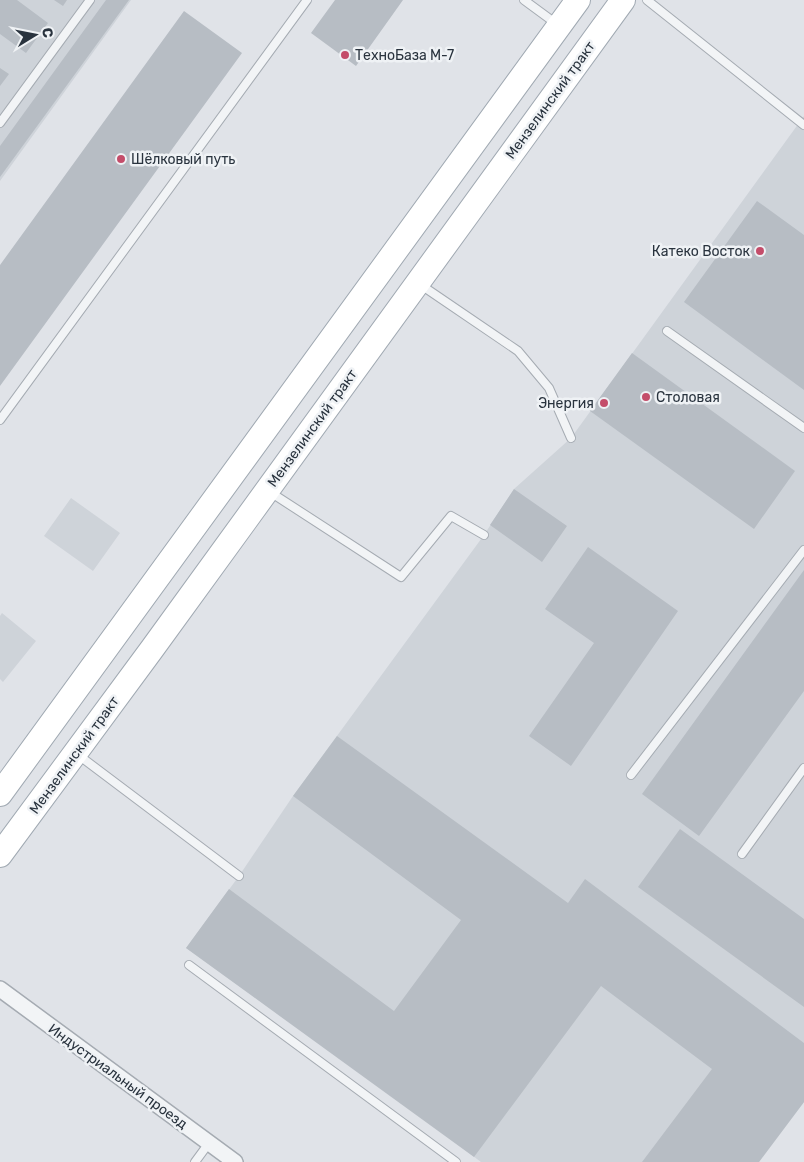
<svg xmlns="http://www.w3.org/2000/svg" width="804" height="1162" font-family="Rubik,sans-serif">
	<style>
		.built { fill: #ced3d9 }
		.building { fill: #b7bdc4 }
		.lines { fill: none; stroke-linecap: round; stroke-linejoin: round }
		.lane-casing { stroke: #a5abb2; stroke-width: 10 }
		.street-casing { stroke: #a5abb2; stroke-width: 18 }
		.primary-casing { stroke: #a0a9b2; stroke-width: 26 }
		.lane { stroke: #f2f4f6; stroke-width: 8 }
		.street { stroke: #f2f4f6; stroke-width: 15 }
		.primary { stroke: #fff; stroke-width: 24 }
		.poi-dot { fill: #c44d6a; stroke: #eff2f5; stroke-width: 2 }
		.labels { text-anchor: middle; stroke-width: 5; stroke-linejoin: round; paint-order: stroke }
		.poi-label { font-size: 14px; fill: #29333e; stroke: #eff2f5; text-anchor: start }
		.street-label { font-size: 14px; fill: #29333e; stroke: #eff2f5 }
	</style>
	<rect width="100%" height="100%" fill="#e0e3e8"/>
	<!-- built -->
	<path class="built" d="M0,0H131L0,181Z
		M804,116V1102L759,1162H481L413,1111L186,948L239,876L293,796L484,535L514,489L571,438Z
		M71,498L120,533L93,571L44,536Z
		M2,613L36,641L3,682L0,679V616Z"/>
	<!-- building -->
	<path class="building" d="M0,0H17L48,23L26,53L0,34Z
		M54,0H67L63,6Z
		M106,0H129L0,177V146Z
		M335,0H403L356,66L311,33Z
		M184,11L242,53L0,386V265Z
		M0,68L9,74L0,86Z
		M757,201L804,235V390L684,302Z
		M632,353L795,471L754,529L590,411Z
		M514,489L567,526L542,562L490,525Z
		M588,547L678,611L571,766L529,736L594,643L545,609Z
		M804,570V691L699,836L642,794Z
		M337,736L568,903L585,879L804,1043V1102L759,1162H642L712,1069L601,986L474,1157L186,948L229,889L394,1011L461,920L293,796Z
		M680,829L804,919V1007L638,887Z"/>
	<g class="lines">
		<defs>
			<path id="lane" d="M524,0L558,25
				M647,0L804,125
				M0,123L90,0
				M421,285L518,351L549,388L571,438
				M667,331L804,428
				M0,420L307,0
				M270,492L401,577L451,516L484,535
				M77,754L239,876
				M631,775L804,550
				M742,854L804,768
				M189,965L456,1162
				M195,1162L209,1143"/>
			<path id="street" d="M0,989L235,1162"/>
			<path id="primary" d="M0,794L578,0
				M0,855L152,649L623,0"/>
		</defs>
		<!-- lane casing -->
		<use href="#lane" class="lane-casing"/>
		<!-- street casing -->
		<use href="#street" class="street-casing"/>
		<!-- primary casing -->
		<use href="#primary" class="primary-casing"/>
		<!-- lane -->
		<use href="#lane" class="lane"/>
		<!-- street -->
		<use href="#street" class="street"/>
		<!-- primary -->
		<use href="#primary" class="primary"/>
	</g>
	<!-- markers -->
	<g class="poi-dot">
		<circle cx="345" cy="55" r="5"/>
		<circle cx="121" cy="159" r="5"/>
		<circle cx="760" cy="251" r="5"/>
		<circle cx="646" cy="397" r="5"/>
		<circle cx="604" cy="403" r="5"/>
	</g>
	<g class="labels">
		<!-- poi labels -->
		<g class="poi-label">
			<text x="355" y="60">ТехноБаза М-7</text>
			<text x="131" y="164">Шёлковый путь</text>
			<text x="750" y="256" text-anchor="end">Катеко Восток</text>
			<text x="656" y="402">Столовая</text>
			<text x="594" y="408" text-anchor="end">Энергия</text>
		</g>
		<!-- street labels -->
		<g class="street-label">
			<text transform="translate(550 100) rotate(-54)" y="5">Мензелинский тракт</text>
			<text transform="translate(312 428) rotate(-54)" y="5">Мензелинский тракт</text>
			<text transform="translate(74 755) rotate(-54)" y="5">Мензелинский тракт</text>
			<text transform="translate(118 1076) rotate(36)" y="5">Индустриальный проезд</text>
		</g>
	</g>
	<!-- north arrow -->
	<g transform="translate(35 35) rotate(80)" stroke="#eff2f5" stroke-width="4" paint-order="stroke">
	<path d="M0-4L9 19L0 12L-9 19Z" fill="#29333e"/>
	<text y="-8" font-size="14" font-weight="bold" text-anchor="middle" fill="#29333e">С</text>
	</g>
</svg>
